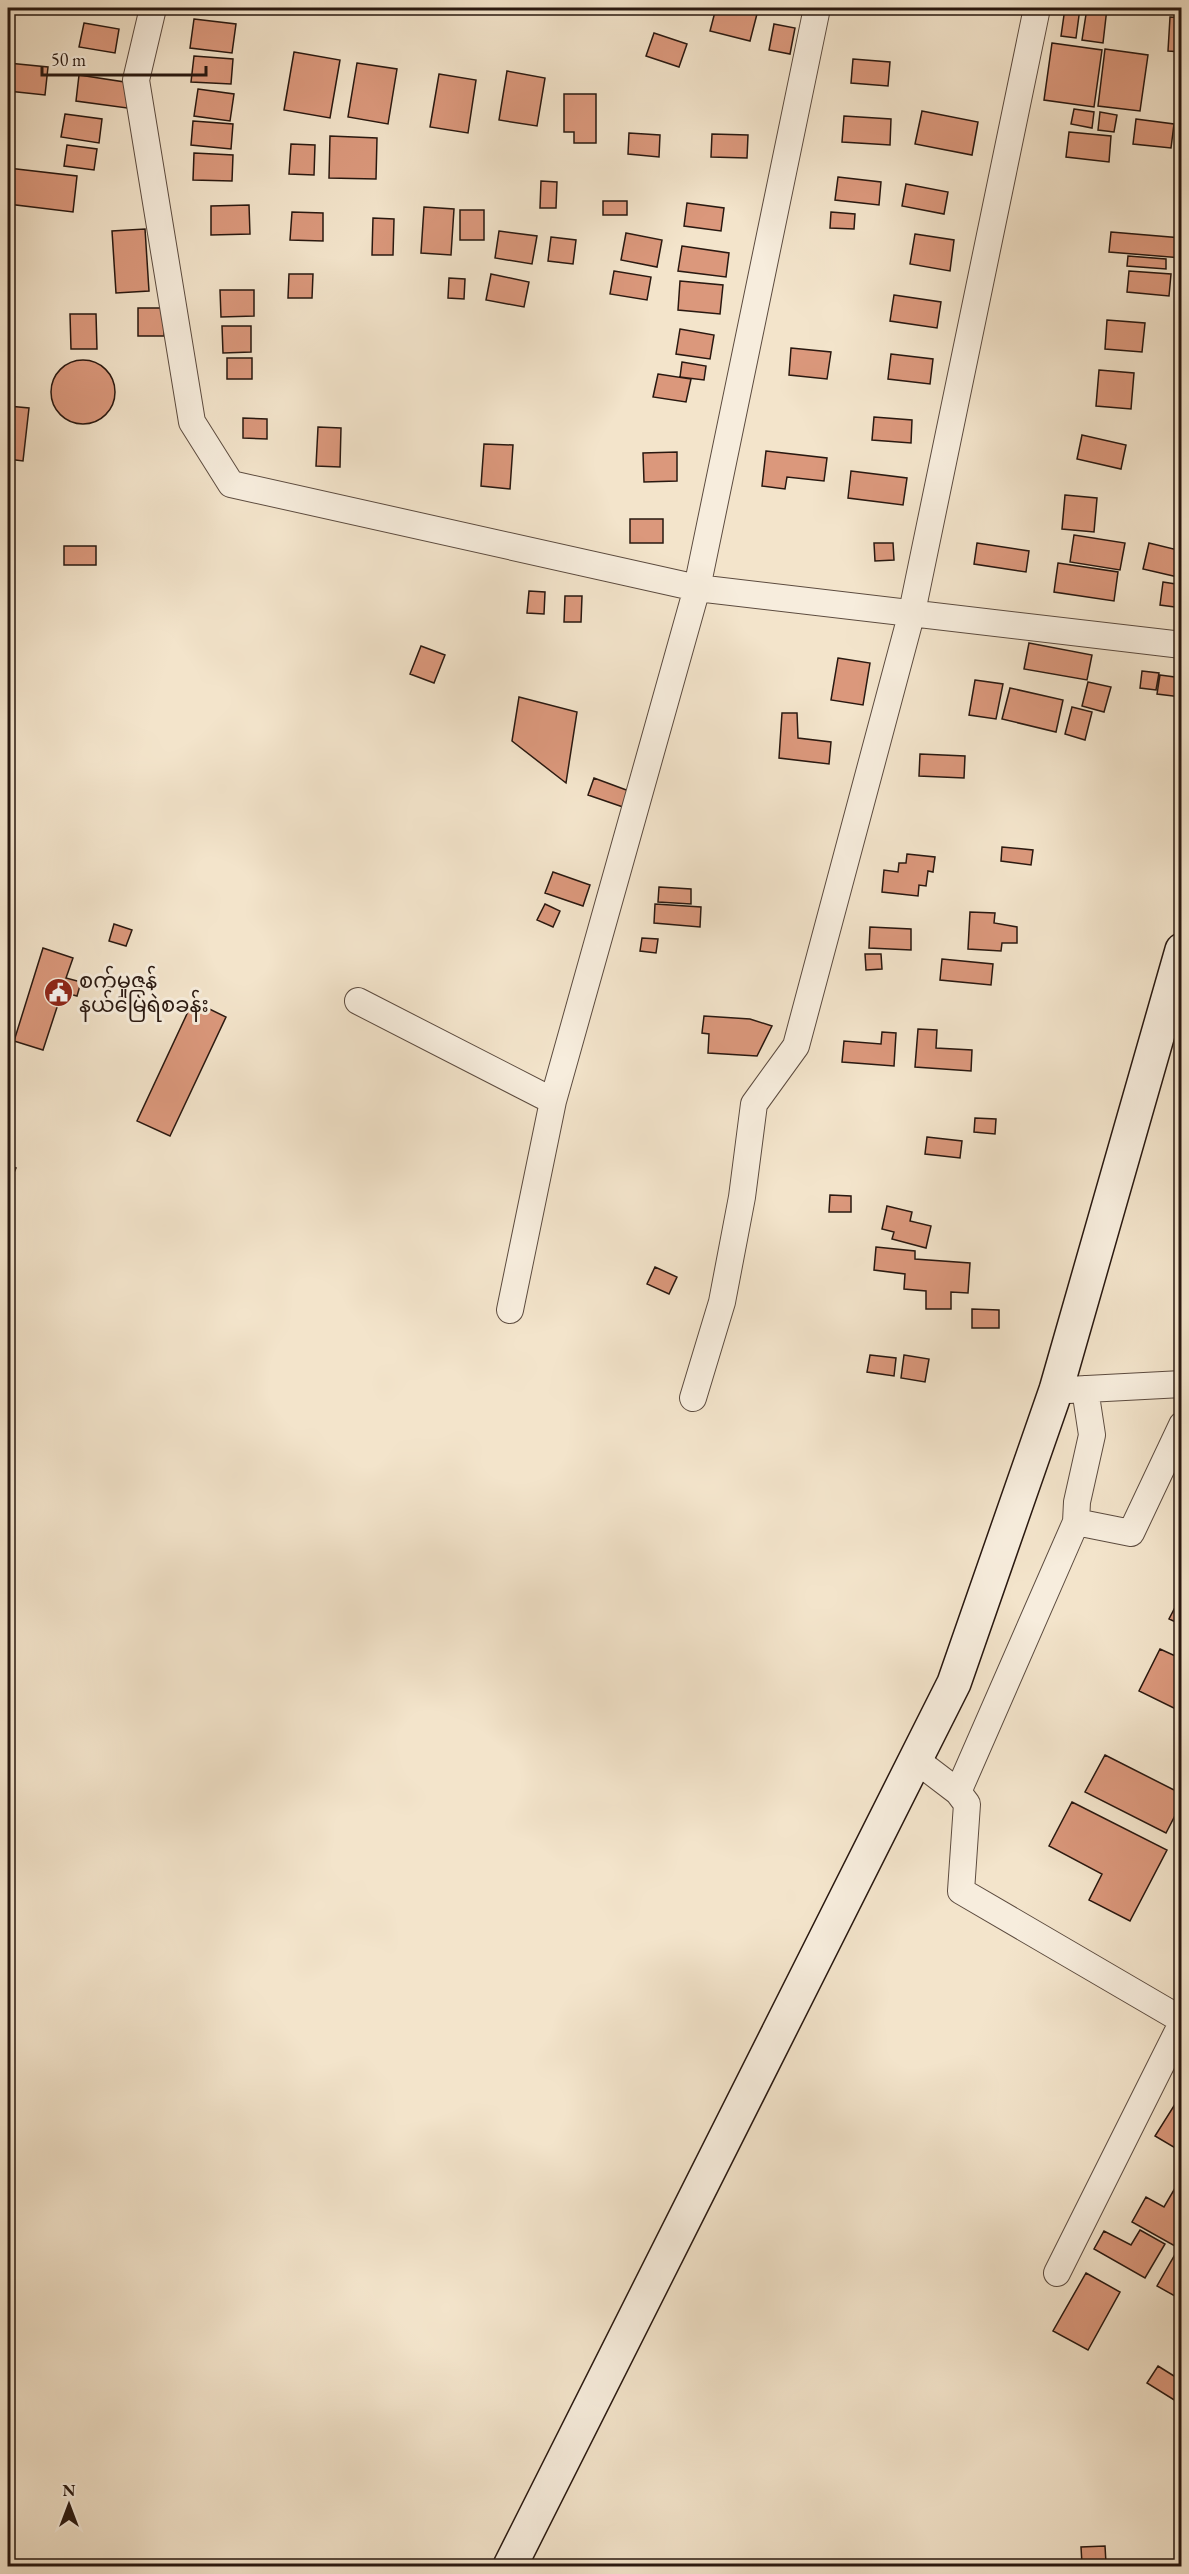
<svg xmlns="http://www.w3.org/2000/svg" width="1189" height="2574" font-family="'EB Garamond','Noto Sans Myanmar',serif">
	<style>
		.building { fill: #db987c; stroke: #291810; stroke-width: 1.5 }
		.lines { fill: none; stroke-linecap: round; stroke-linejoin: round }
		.minor-casing { stroke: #5c4b3f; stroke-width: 28 }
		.secondary-casing { stroke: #291810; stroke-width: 36 }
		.minor { stroke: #f7eddd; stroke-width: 26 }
		.secondary { stroke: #f7eddd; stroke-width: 33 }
		.labels { text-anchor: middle; stroke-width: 6; stroke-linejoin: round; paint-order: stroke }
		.poi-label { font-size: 21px; fill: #291810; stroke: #f7eddd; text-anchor: start }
	</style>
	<rect width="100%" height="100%" fill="#f3e4cb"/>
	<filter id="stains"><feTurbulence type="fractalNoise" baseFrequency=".00333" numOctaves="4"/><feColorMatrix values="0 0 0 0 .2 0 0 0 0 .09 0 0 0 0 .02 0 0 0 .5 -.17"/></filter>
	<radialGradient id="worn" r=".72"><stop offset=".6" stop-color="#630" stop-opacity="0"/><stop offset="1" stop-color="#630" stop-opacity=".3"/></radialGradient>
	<!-- building -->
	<path class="building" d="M716,8H747L758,10L750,41L710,31Z
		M1065,8H1080L1076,38L1061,36Z
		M1087,8H1107L1103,43L1082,40Z
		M1170,17L1182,18V52L1168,51Z
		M194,19L236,24L232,53L190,48Z
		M84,23L119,29L115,53L79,47Z
		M774,24L795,28L790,54L769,50Z
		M654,33L687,44L679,67L646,56Z
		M1052,43L1102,50L1094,107L1044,100Z
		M1105,49L1148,55L1140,111L1098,106Z
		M294,52L340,60L330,118L284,110Z
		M194,56L233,59L231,84L191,82Z
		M853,59L890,62L888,86L851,83Z
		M8,63L48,67L45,95L8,91Z
		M357,63L397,69L388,124L348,117Z
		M507,71L545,78L537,126L499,120Z
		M439,74L476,80L468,133L430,127Z
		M79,75L131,83L127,108L76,101Z
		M198,89L234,94L230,121L194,116Z
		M564,94H596V143H574V132H564Z
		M1074,109L1094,112L1092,128L1071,124Z
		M922,111L978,122L972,155L915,144Z
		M1100,112L1117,115L1114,132L1098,130Z
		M65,114L102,119L99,143L61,137Z
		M844,116L891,119L890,145L842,142Z
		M1136,119L1174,124L1171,148L1133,144Z
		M193,121L233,124L231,149L191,145Z
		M1069,132L1111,136L1109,162L1066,157Z
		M629,133L660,135L659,157L628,154Z
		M712,134L748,135L747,158L711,157Z
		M330,136L377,138L376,179L329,178Z
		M291,144L315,145L314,175L289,174Z
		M67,145L97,149L94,170L64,166Z
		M1182,150V169L1176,167Z
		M194,153L233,155L232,181L193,180Z
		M8,168L77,176L73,212L8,204Z
		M838,177L881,182L879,205L835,200Z
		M541,181L557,182L556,208H540Z
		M906,184L948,192L944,214L902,206Z
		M603,201H627V215H603Z
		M687,203L724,208L721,231L684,226Z
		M249,205L250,234L211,235V206Z
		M424,207L454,209L451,255L421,253Z
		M460,210H484V240H460Z
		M292,212L323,213V241L290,240Z
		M831,212L855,214L854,229L830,228Z
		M373,218L394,219L393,255H372Z
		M145,229L149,291L116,293L112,231Z
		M499,231L537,236L532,264L495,258Z
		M1111,232L1182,238V258L1109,252Z
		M626,233L662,240L657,267L621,260Z
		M915,234L954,240L950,271L910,264Z
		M551,237L576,240L573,264L548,261Z
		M682,246L729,253L726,277L678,271Z
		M1128,256L1166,259V269L1127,266Z
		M614,271L651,277L647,300L610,294Z
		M1129,271L1171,274L1169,296L1127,292Z
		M289,274H313L312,298H288Z
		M491,274L529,282L524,307L486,300Z
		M449,278L465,279L464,299L448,298Z
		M680,281L723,285L720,314L678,310Z
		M220,290H254V316L221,317Z
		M894,295L941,302L937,328L890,321Z
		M138,308H164V336H138Z
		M70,314H96L97,349H71Z
		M1107,320L1145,323L1142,352L1105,349Z
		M222,326H251V352L223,353Z
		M680,329L714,335L710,359L676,354Z
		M791,348L831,352L827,379L789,375Z
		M891,354L933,359L930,384L888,379Z
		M227,358H252V379H227Z
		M51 392a32 32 0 1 1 64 0a32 32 0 1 1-64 0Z
		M682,362L706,366L704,380L680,377Z
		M1099,370L1134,373L1131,409L1096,406Z
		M658,374L691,379L686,402L653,397Z
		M8,406L29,408L23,461L8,459Z
		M874,417L912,420L911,443L872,440Z
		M243,418L267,419V439L243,438Z
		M318,427L341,428L340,467L316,466Z
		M1082,435L1126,445L1121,469L1077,459Z
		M484,444L513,445L510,489L481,486Z
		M766,451L827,458L824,481L787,477L785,489L762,486Z
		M677,452V481L644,482L643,453Z
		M851,471L907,478L903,505L848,498Z
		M1065,495L1097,498L1094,532L1062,529Z
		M630,519H663V543H630Z
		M1074,535L1125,543L1120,570L1070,562Z
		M874,543H893L894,560L875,561Z
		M977,543L1029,551L1026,572L974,564Z
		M1149,543L1182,551V578L1143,569Z
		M64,546H96V565H64Z
		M1058,563L1118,572L1114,601L1054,592Z
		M1163,582L1182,585V608L1160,605Z
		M529,591L545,592L544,614L527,613Z
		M565,596H582L581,622H564Z
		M1029,643L1092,655L1087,680L1024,669Z
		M421,646L445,655L434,683L410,674Z
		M838,658L870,663L863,705L831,700Z
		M1142,671L1159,673L1156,690L1140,688Z
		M1160,675L1182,678L1181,697L1157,694Z
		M975,680L1003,684L996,719L969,715Z
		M1088,682L1111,687L1104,712L1082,706Z
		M1010,688L1063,700L1056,732L1002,719Z
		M519,697L577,712L566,783L512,741Z
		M1072,707L1092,712L1085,740L1065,734Z
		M782,713H797L798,738L831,742L829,764L779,758Z
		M920,754L965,756L964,778L919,776Z
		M594,778L629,791L623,807L588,795Z
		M1002,847L1033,850L1031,865L1001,861Z
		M907,854L935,857L933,872L928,871L926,886L919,885L918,896L882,892L884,870L898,872L899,863H906Z
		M553,872L590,885L583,906L545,893Z
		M659,887L691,889V904L658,902Z
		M545,904L560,911L553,927L537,920Z
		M655,904L701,907L700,927L654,923Z
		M970,912L995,913L994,923L1017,927V943H1002L1001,951L968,949Z
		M114,924L132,930L126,946L109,941Z
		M870,927L911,929V950L869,948Z
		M642,938L658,939L656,953L640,951Z
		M43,948L73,958L66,978L81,982L77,996L62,992L43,1050L14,1041Z
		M865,954H881L882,969L866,970Z
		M942,959L993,964L991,985L940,980Z
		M193,1001L226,1017L170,1136L137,1121Z
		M704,1016L750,1019L772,1026L757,1056L708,1053L709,1034L702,1033Z
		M918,1029L937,1030L936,1048L972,1050L971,1071L915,1067Z
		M882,1032L896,1033L894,1066L842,1062L844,1041L881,1044Z
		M975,1118L996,1119L995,1134L974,1132Z
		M927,1137L962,1141L960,1158L925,1154Z
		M8,1165L16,1168L8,1187Z
		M830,1195L851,1196V1212H829Z
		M887,1206L912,1212L910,1221L931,1226L926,1248L892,1239L894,1232L882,1229Z
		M876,1247L915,1251V1259L970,1263L968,1293L951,1292V1309H926V1291L904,1289L905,1274L874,1270Z
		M655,1267L677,1277L669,1294L647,1284Z
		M972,1309L999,1310V1328H972Z
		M870,1355L896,1358L894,1376L867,1372Z
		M904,1355L929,1359L925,1382L901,1378Z
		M1182,1594V1625L1169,1619Z
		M1160,1649L1182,1659V1712L1139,1691Z
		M1105,1755L1182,1794V1802L1166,1833L1085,1792Z
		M1072,1802L1167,1850L1130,1921L1089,1900L1102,1874L1049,1846Z
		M1182,2093V2152L1155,2136Z
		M1178,2183L1182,2185V2250L1132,2222L1146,2197L1164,2207Z
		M1140,2230L1165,2244L1145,2278L1094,2249L1104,2231L1131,2245Z
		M1177,2251L1182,2253V2300L1157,2286Z
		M1086,2273L1120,2292L1088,2350L1053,2331Z
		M1158,2366L1182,2381V2399L1179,2403L1147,2383Z
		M1105,2546L1106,2563L1082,2564L1081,2547Z"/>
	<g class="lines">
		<defs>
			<path id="minor" d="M153,8L136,80L192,422L231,484L697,588L1182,645
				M358,1001L553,1101
				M510,1310L553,1101L697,588L817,8
				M1068,1390L1182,1384
				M693,1398L722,1302L742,1197L754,1104L796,1046L912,612L1037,8
				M1076,1522L1131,1533L1182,1425
				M916,1760L958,1792L967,1804L961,1891L1182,2020
				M958,1792L1076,1522L1077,1502L1092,1435L1085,1389
				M1057,2273L1182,2023"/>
			<path id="secondary" d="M510,2566L954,1683L1056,1390L1182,950"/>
		</defs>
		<!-- minor casing -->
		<use href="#minor" class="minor-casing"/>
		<!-- secondary casing -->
		<use href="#secondary" class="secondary-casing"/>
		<!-- minor -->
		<use href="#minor" class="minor"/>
		<!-- secondary -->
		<use href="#secondary" class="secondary"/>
	</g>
	<!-- icons -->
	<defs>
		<symbol id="civic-disc" viewBox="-11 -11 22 22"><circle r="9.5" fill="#8f2418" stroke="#f7eddd"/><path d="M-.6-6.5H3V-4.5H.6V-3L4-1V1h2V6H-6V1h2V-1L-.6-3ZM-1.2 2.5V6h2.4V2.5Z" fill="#fff"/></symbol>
	</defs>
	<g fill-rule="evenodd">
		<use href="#civic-disc" x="42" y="976" width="33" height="33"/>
	</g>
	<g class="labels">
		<!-- poi labels -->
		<g class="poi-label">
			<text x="79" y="988">စက်မှုဇုန်<tspan x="79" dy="24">နယ်မြေရဲစခန်း</tspan></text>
		</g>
	</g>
	<!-- margin -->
	<rect width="1189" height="2574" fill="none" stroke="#f3e4cb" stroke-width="30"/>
	<rect x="9" y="9" width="1171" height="2556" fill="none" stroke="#291810" stroke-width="3"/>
	<rect x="15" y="15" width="1159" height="2544" fill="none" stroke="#291810" stroke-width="1.5"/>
	<!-- north arrow -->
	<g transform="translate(69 2505)" stroke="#f7eddd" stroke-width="4.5" paint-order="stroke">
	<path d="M0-4.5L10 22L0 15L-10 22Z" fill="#291810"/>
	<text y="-9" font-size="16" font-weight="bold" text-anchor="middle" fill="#291810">N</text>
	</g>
	<!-- scale -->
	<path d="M42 66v9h164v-9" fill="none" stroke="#291810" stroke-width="3"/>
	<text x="51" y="66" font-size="18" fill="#291810" stroke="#f7eddd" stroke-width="4.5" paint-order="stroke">50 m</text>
	<rect width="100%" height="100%" filter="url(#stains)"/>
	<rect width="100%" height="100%" fill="url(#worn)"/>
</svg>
